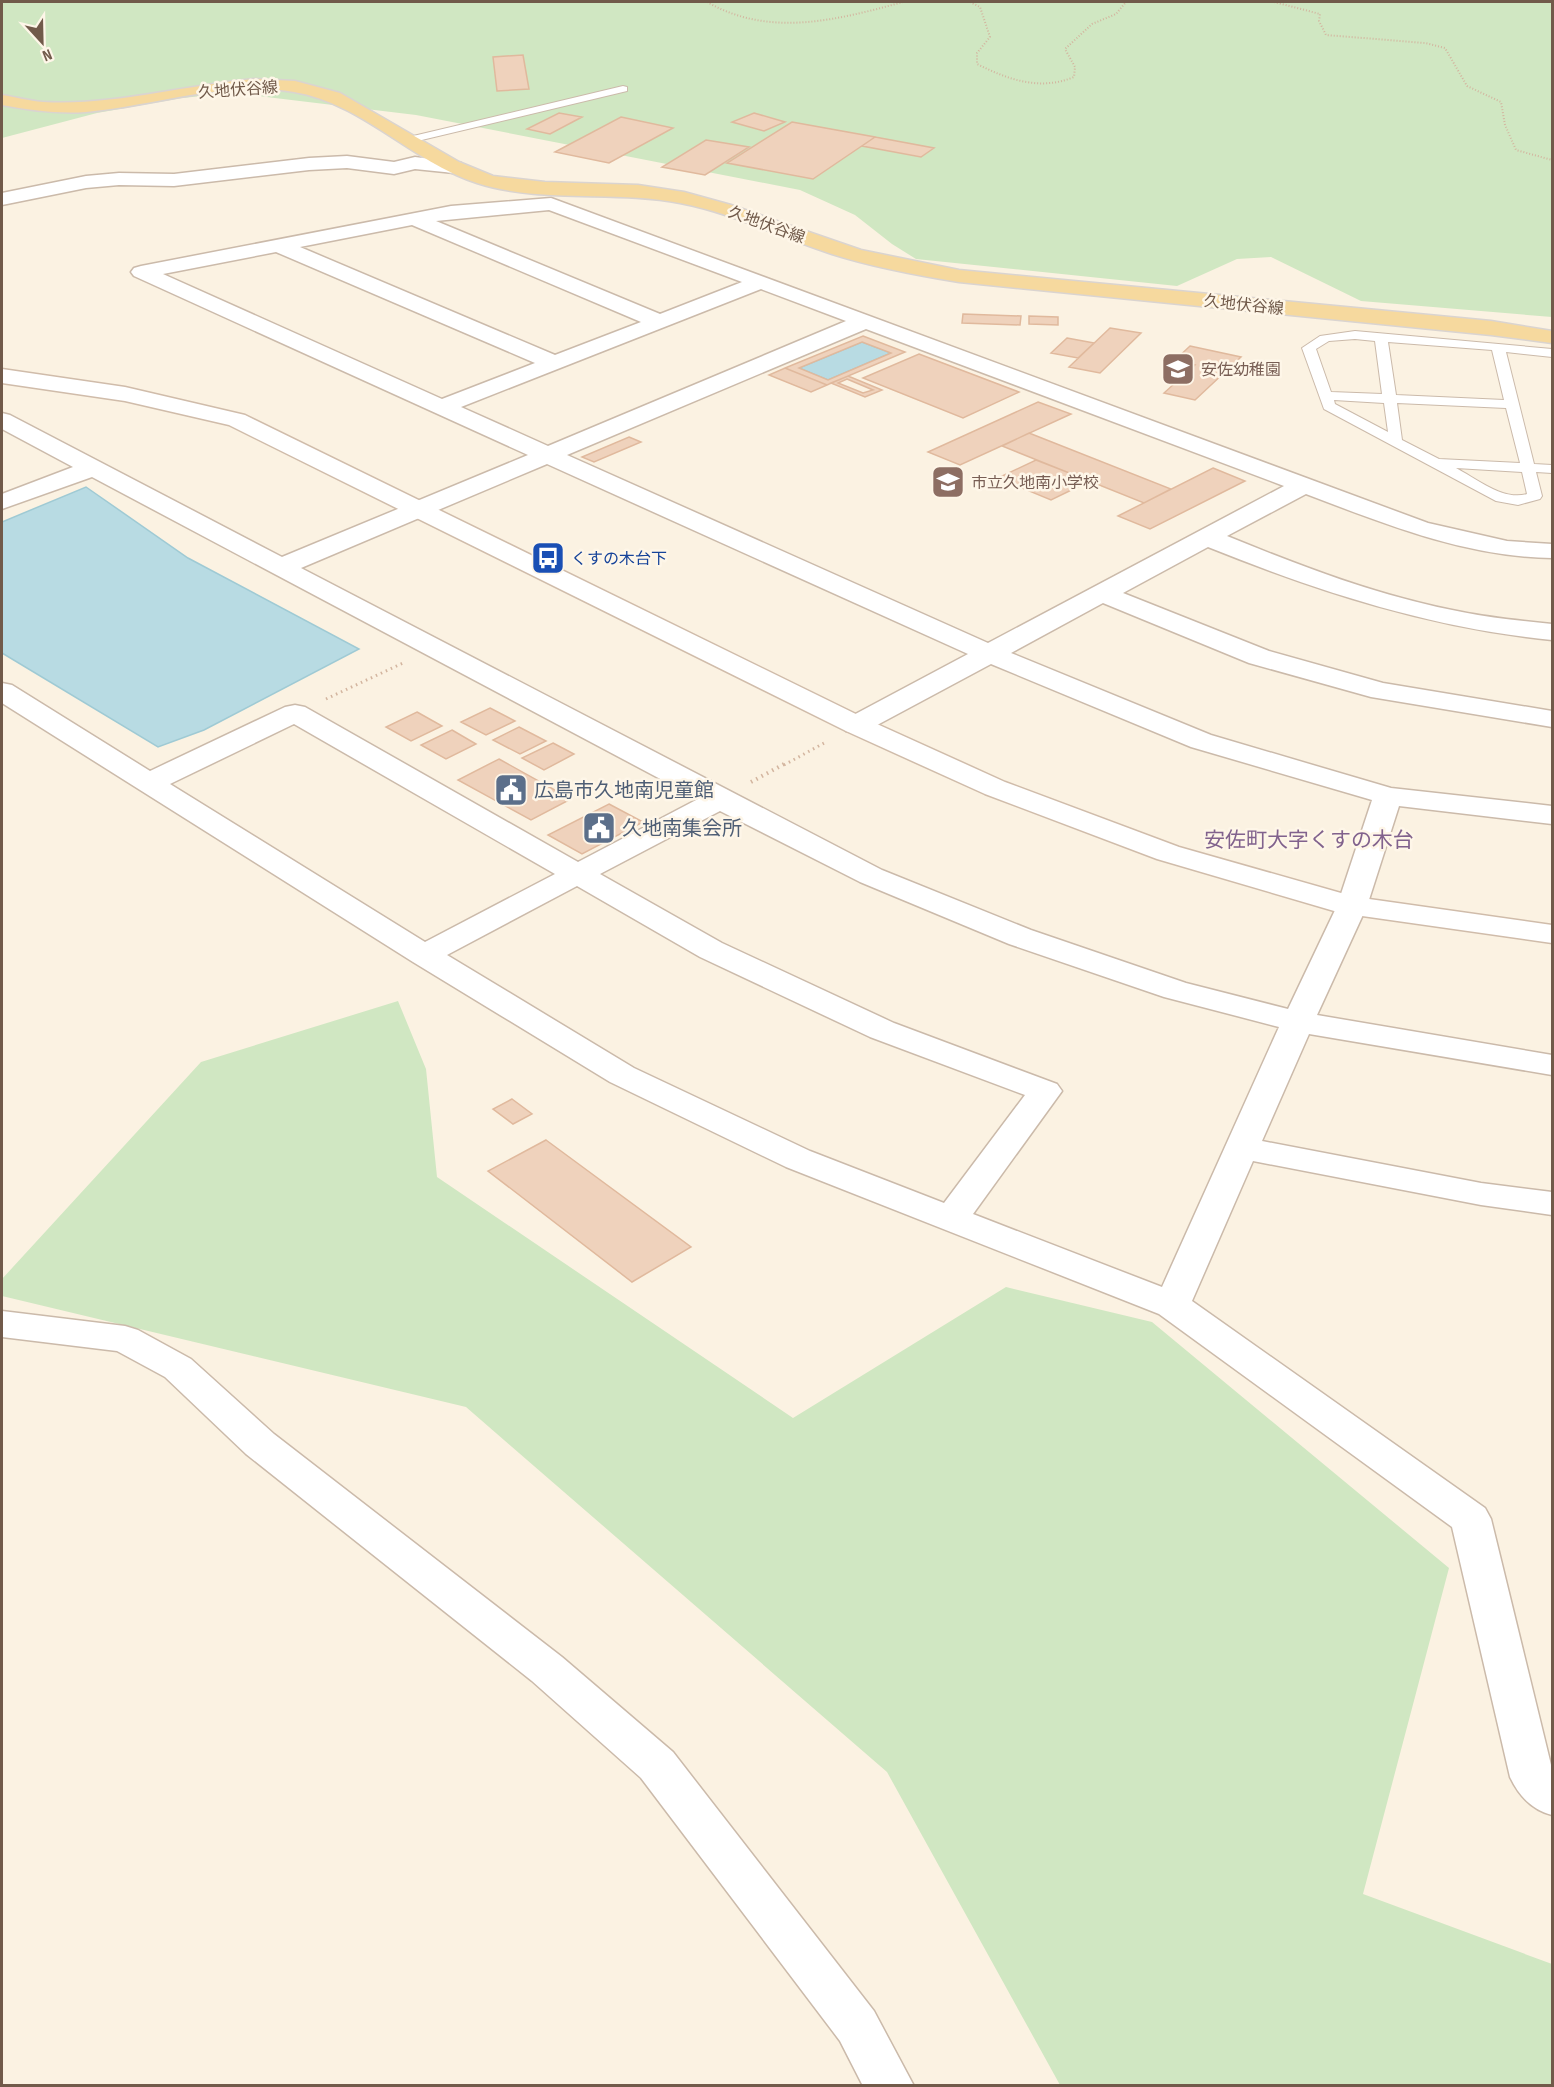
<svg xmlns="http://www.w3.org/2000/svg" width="1554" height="2087" font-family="'Sofia Sans Condensed','Noto Sans JP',sans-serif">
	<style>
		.green { fill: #d0e7c2 }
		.water { fill: #b8dbe3; stroke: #9fcad4; stroke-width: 1.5 }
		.building { fill: #efd2bc; stroke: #e0b99d; stroke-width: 1.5; fill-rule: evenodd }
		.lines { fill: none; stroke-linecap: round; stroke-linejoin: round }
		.lane-casing { stroke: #cbbaaa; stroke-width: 2 }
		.street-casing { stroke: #cbbaaa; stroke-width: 3 }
		.secondary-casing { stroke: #d0bcaa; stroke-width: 3 }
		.primary-casing { stroke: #dad4d0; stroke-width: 3 }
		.path-far2 { stroke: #d3b59f; stroke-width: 2; stroke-dasharray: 1 2; stroke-linecap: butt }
		.path-far1 { stroke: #d3b59f; stroke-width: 3; stroke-dasharray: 1.5 4; stroke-linecap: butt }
		.path { stroke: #d3b59f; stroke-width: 4; stroke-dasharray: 1.5 4.5; stroke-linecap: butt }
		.lane { fill: #fff; fill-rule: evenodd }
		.street { fill: #fff; fill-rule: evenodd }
		.secondary { fill: #fff; fill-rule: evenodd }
		.primary { fill: #f6d99e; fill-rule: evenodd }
		.labels { text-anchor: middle; stroke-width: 5; stroke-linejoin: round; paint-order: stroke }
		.far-street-label { font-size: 16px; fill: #715a4a; stroke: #fef6e8 }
		.far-education-label { font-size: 16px; fill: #785e54; stroke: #fef6e8; text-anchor: start }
		.far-transit-label { font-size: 16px; fill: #164399; stroke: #fef6e8; text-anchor: start }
		.service-label { font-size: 20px; fill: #4e5e75; stroke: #fef6e8; text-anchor: start }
		.neighbourhood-label { font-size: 21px; fill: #81628d; stroke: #fef6e8 }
	</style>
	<rect width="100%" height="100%" fill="#fbf2e2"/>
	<!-- green -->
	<path class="green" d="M2,2H1552V317L1361,301L1271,257L1237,259L1177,286L916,259L892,244L855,215L800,190L416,115L233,93L182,98L97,113L2,138Z
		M398,1001L426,1069L437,1177L793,1418L1006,1287L1152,1322L1449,1568L1363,1894L1552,1964V2085H1060L887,1772L466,1407L2,1296V1279L201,1062Z"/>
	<!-- water -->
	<path class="water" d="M862,342L891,353L828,380L799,368Z
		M86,487L188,558L359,649L204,730L158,747L2,653V522Z"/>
	<!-- building -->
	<path class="building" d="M523,55L529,89L497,91L493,57Z
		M559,113L582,117L550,134L527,129Z
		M754,113L785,122L764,131L732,122Z
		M621,117L673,128L609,163L555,152Z
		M792,122L875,137L813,179L727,163Z
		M875,137L934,148L921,157L862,146Z
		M706,140L749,147L705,175L662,167Z
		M963,314L1021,316L1020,325L962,323Z
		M1029,316L1058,317V325L1029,324Z
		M1110,328L1141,333L1100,373L1069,367Z
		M863,336L905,352L827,385L785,368ZM862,342L891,353L828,380L799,368Z
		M1067,338L1094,343L1078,358L1051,353Z
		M1190,346L1241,357L1195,400L1164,393L1195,365L1175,360Z
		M919,354L1019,392L963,418L863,378Z
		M785,368L827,385L811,392L769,375Z
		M848,376L882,390L865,397L831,383ZM847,379L873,390L863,393L838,383Z
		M1038,402L1071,414L960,465L928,452Z
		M1029,433L1171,489L1144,503L1002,446Z
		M629,437L641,442L594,462L582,457Z
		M1036,460L1090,481L1051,500L998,478Z
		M1213,468L1245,481L1150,529L1118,516Z
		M490,708L515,721L486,735L461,722Z
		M417,712L442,726L411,741L386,727Z
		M519,727L546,741L520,754L493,740Z
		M452,730L476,744L446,759L421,745Z
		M553,743L574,754L544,770L522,758Z
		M499,759L571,799L531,820L458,780Z
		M609,804L643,822L582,854L548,835Z
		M512,1099L532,1114L513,1124L493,1109Z
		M546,1140L691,1247L632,1282L488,1171Z"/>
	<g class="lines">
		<defs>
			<path id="lane" d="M623,86L627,87V91L409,143L403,140L409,137Z
				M1355,331L1552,349V357L1506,352L1534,464L1552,465V473L1536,472L1542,496L1540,499L1518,505L1496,501L1324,409L1302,348L1320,336ZM1355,339L1375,341L1382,394L1331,392L1316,349L1329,341ZM1388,342L1492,350L1504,400L1396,395ZM1334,400L1384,403L1388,432L1335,404ZM1397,403L1506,408L1520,463L1439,459L1402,440ZM1456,468L1522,472L1527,494C1503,501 1477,479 1456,468Z"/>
			<path id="street" d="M347,156L394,162L415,157L461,163L464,167L461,171L454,173L415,169L394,174L347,168L309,170L174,186L119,185L86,188L2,205V193L86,176L119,173L174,174L309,158Z
				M551,198L1428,523L1507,541L1552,544V558C1466,557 1385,524 1306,494L1227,536C1303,567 1381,597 1462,612C1492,618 1522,621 1552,624V640C1431,628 1320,592 1208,547L1123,593L1269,651L1383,683L1552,711V727L1371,697L1249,663L1103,603L1011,653L1211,735L1391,788L1552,806V824L1399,806L1367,906L1317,1015L1552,1055V1075L1309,1034L1262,1141L1481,1183L1552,1192V1215L1481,1205L1253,1161L1192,1301L1485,1508L1491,1519L1552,1769V1815C1532,1810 1519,1796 1510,1777L1452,1527L1159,1314L786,1167L610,1082L413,962L2,703V683L12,685L150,771L285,707L295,705L305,707L578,862L698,799L92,477L2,509V494L73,467L2,429V413L10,415L282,557L528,455L134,276L131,272L134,268L141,266L451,206ZM549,210L742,282L660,314L436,221ZM412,225L641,322L555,355L300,247ZM276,252L535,363L442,399L163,274ZM761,289L846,321L548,446L461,407ZM866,329L1284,486L988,643L567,455ZM547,464L968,654L846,719L842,725L846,731L856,733L866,731L991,664L1191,747L1372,800L1337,906L1288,1009L1186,983L1031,930L882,870L301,568ZM294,724L555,874L425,942L170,784ZM720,811L860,882L1009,944L1164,997L1279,1027L1162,1287L973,1214L1062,1091L1057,1084L894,1023L722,943L600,874ZM577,886L700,957L870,1037L1025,1095L944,1203L810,1151L634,1068L447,955Z
				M2,1311L125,1326L138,1330L191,1359L274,1434L562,1657L673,1752L874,2011L914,2086H863L840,2041L641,1778L532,1681L246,1454L165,1377L117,1351L2,1337Z"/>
			<path id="secondary" d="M2,369L125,387L245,415L866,719L1005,782L1179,847L1355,897L1552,925V943L1341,913L1157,859L985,794L846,731L229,425L125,401L2,383Z"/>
			<path id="primary" d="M254,79L295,81L340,93L459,162L493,176L545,182L638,185L684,192L731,205L861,250L959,270L1491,321L1552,331V343L1491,335L959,282C916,275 873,267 832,254C781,238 733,213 680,203C614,190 542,204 477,183C412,162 362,103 294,92C226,80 154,106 86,112C57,114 30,110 2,105V95C15,97 29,101 43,102C113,106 185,85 254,79Z"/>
		</defs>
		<!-- lane casing -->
		<use href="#lane" class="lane-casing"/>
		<!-- street casing -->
		<use href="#street" class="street-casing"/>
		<!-- secondary casing -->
		<use href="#secondary" class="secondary-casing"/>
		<!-- primary casing -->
		<use href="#primary" class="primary-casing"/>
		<!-- path-far2 -->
		<path class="path-far2" d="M707,2C770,38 837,20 903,2
			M970,2L980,7L990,37L977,53V64C1009,80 1040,91 1074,77L1075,67L1065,49L1092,24L1116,14L1126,2
			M1274,2L1320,14L1319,21L1326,35L1425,43L1445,48L1467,86L1501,102L1505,125L1516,150L1552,160"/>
		<!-- path-far1 -->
		<path class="path-far1" d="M326,699L403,663
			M784,765L826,742"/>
		<!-- path -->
		<path class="path" d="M751,782L786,763"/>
		<!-- lane -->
		<use href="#lane" class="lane"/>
		<!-- street -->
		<use href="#street" class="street"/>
		<!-- secondary -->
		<use href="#secondary" class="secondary"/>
		<!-- primary -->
		<use href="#primary" class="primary"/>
	</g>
	<!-- icons -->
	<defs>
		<symbol id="school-square" viewBox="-11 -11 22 22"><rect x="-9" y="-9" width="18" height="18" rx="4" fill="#8d6e63" stroke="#fef6e8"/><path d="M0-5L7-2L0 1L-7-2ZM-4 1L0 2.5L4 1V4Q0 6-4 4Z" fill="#fff"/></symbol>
		<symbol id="bus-square" viewBox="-11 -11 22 22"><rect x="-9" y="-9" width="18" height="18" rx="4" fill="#1a4fb4" stroke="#fef6e8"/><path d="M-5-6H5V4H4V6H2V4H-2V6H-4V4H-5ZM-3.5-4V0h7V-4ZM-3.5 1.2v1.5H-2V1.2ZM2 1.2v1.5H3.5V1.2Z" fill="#fff"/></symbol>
		<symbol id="civic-square" viewBox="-11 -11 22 22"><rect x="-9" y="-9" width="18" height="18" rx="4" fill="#5c6f8a" stroke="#fef6e8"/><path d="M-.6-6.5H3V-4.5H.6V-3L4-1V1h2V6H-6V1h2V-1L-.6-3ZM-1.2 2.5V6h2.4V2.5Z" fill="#fff"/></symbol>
	</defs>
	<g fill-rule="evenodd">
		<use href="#school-square" x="1159" y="350" width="38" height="38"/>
		<use href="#school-square" x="929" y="463" width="38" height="38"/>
		<use href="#bus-square" x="529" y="539" width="38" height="38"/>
		<use href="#civic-square" x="492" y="771" width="38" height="38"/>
		<use href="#civic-square" x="580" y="809" width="38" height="38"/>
	</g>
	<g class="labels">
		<!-- far-street labels -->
		<g class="far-street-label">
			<text transform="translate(238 89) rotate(-4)" y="6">久地伏谷線</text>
			<text transform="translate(767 224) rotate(20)" y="6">久地伏谷線</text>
			<text transform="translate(1244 304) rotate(6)" y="6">久地伏谷線</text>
		</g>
		<!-- far-education labels -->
		<g class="far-education-label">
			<text x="1201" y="375">安佐幼稚園</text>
			<text x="971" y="488">市立久地南小学校</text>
		</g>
		<!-- far-transit labels -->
		<g class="far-transit-label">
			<text x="571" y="564">くすの木台下</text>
		</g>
		<!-- service labels -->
		<g class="service-label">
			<text x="534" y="797">広島市久地南児童館</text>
			<text x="622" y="835">久地南集会所</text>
		</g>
		<!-- neighbourhood labels -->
		<g class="neighbourhood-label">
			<text x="1309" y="847">安佐町大字くすの木台</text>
		</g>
	</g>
	<!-- border -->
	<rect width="1554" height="2087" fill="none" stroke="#715a4a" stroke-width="6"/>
	<!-- north arrow -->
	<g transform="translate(42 42) rotate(158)" stroke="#fef6e8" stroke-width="4.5" paint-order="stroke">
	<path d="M0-4.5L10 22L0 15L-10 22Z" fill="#715a4a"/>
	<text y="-9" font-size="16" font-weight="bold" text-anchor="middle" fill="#715a4a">N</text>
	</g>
</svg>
